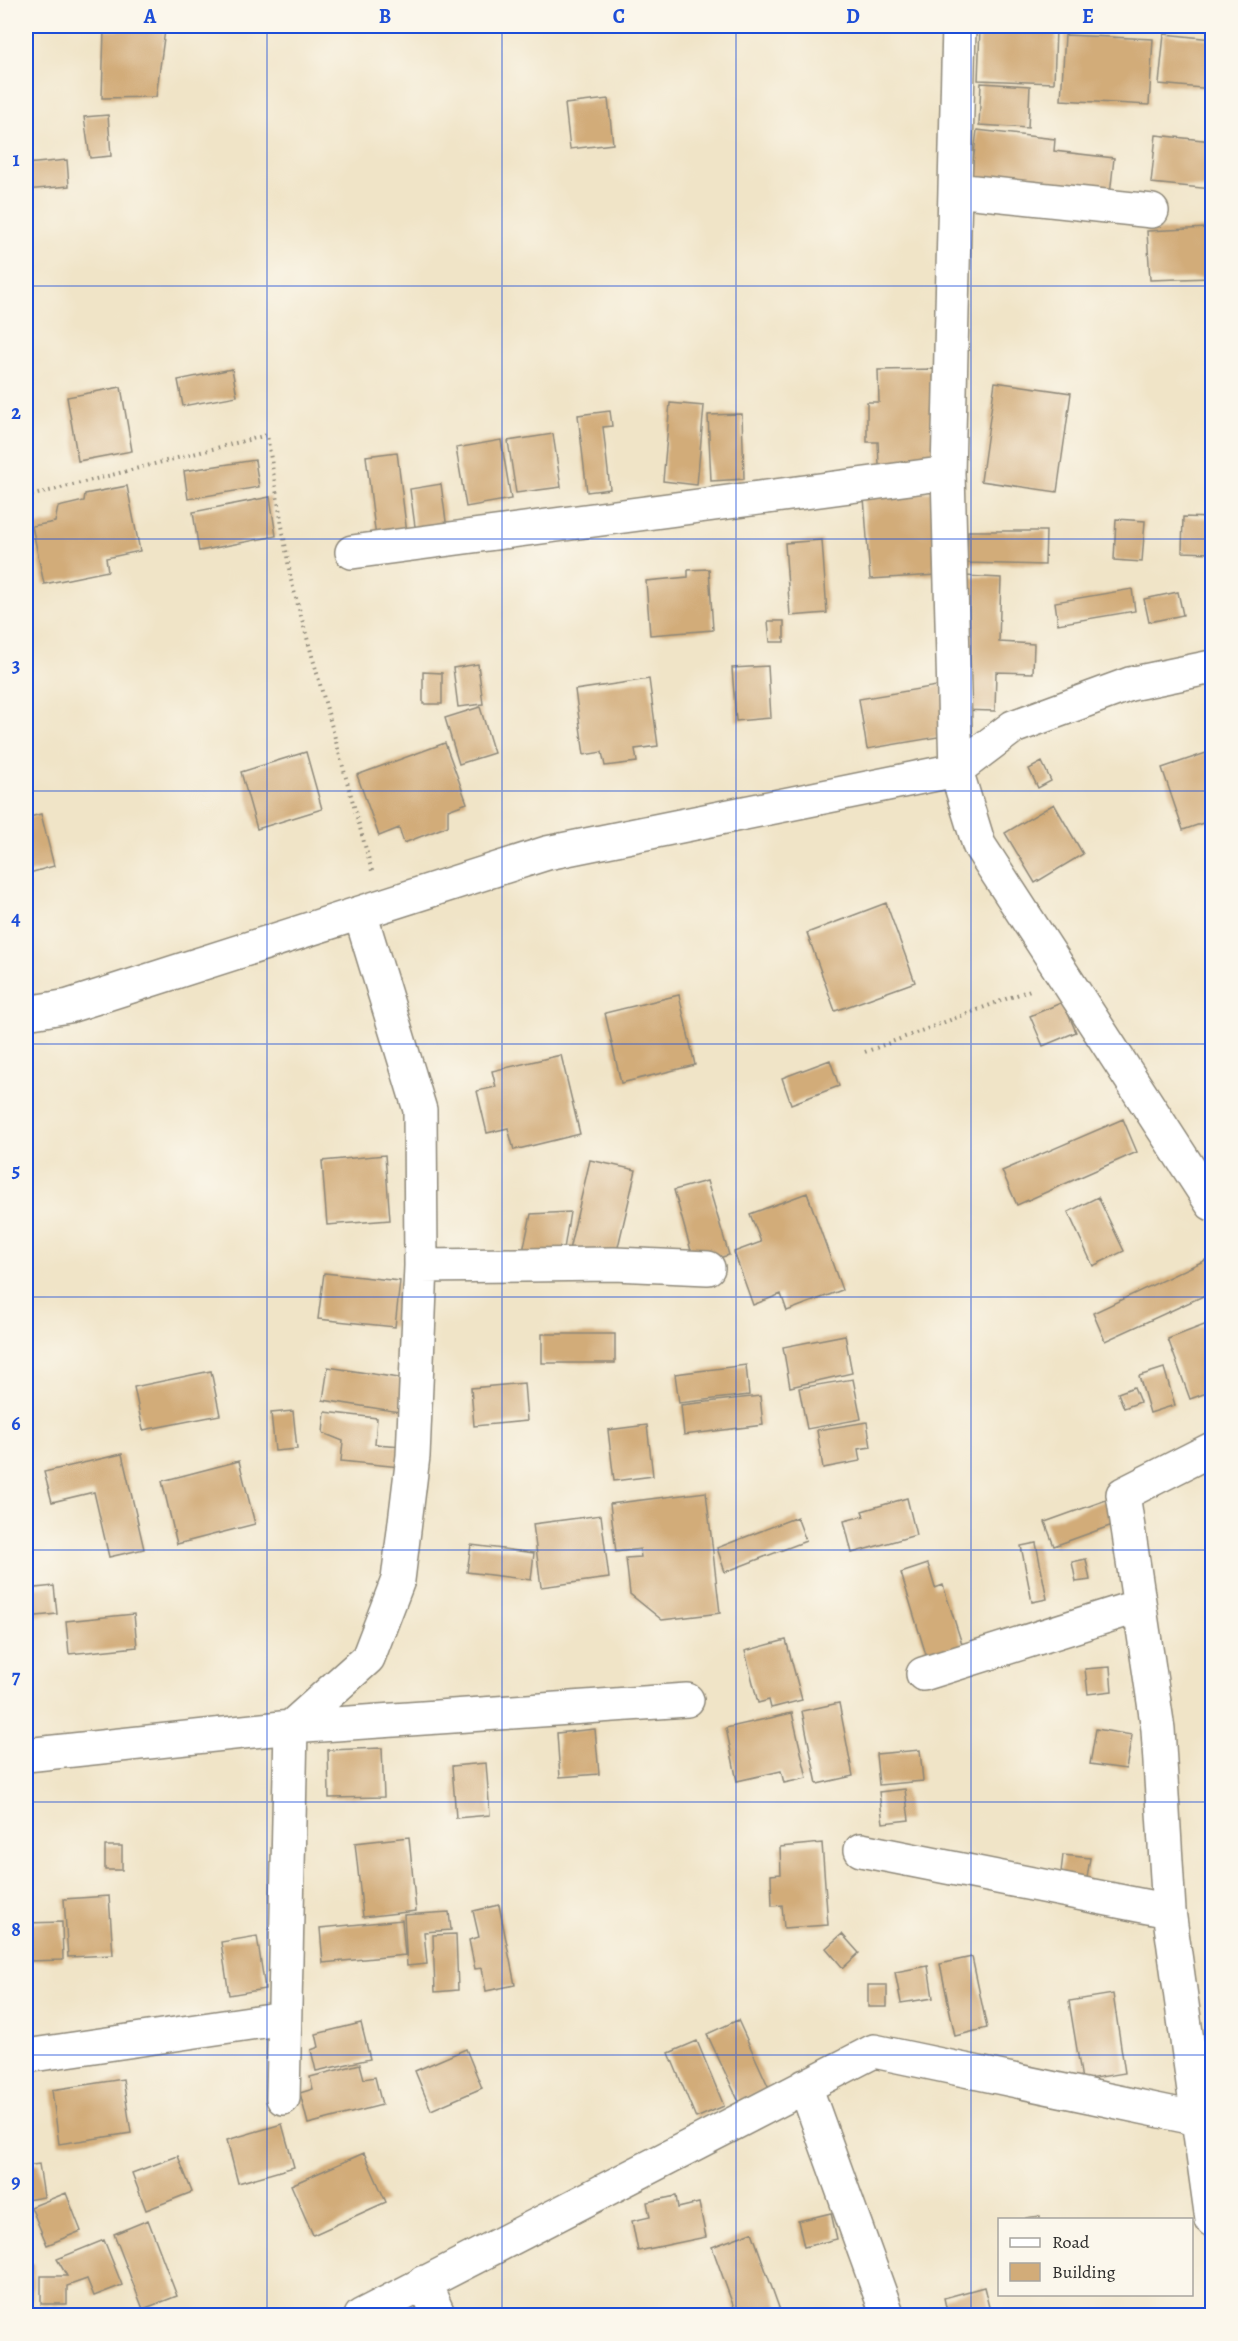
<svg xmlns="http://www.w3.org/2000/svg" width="1238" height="2341" font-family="Alegreya,serif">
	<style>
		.building { fill: #d2ac79 }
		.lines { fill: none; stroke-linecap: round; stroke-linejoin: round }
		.street-casing { stroke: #8e8879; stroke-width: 36 }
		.path { stroke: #8e8879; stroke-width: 4; stroke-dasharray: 1.5 4.5; stroke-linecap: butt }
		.street { stroke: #fff; stroke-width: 33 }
		.grid { fill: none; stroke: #1d4ed8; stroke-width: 1.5; stroke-opacity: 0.55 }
		.neatline { fill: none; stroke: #1d4ed8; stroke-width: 2 }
		.grid-label { font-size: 20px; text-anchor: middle; font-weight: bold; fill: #1d4ed8 }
	</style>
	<rect width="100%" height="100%" fill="#fbf7ec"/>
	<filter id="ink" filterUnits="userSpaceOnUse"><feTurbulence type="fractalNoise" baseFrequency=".0167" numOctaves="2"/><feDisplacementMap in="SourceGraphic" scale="12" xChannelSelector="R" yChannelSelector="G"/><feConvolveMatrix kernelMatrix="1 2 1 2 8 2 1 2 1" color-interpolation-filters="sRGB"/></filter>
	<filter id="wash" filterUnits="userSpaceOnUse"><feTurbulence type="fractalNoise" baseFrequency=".008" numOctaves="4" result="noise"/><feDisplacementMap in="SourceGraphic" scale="24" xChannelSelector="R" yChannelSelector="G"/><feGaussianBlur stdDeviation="1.35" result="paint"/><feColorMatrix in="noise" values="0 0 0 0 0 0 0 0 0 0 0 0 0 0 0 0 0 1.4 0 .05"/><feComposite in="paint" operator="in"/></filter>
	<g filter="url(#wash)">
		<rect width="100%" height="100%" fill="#f0e4c7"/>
		<g id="blocks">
			<!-- building -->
			<path class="building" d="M980,27L1056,30L1054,83L978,80Z
				M104,30H165L156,97L102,98Z
				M1164,34L1212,39V89L1159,84Z
				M1065,35L1153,39L1149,105L1061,100Z
				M981,83L1030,86L1028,128L979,125Z
				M608,99L613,144L570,149L565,104Z
				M108,115L111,156L90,158L84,117Z
				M977,130L1055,139L1054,151L1114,158L1110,195L971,179Z
				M1156,135L1212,141V189L1151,183Z
				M67,160L69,186L26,190V164Z
				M1208,228L1211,278L1150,280L1147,231Z
				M232,369L237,396L183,406L178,380Z
				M938,369L940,464L879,465L878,442H867V402H879L878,370Z
				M995,382L1071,393L1057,492L981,481Z
				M121,387L132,451L78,461L67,397Z
				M670,403L704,406L697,485L663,481Z
				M610,411L612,426L603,427L610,489L587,492L578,415Z
				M742,414L744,479L711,481L708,415Z
				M553,434L561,487L516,493L508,441Z
				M501,440L511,499L466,507L456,448Z
				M397,452L407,534L376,538L366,456Z
				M255,460L259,487L188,499L184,471Z
				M441,484L447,529L416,534L410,489Z
				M127,486L140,551L106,558L108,571L44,584L32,526L55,522L58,507L84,501L85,494Z
				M932,492L937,575L870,579L864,497Z
				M270,497L276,536L199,551L193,512Z
				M1183,517L1212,518V553L1182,552Z
				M1116,519L1145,521L1142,562L1114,560Z
				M968,531H1046L1045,565L967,563Z
				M822,540L827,613L790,616L785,543Z
				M709,569L713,630L650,635L646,581L688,577V570Z
				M964,576L1001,578L999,642L1034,644L1033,673L996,672L995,711L959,710Z
				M1132,589L1135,611L1058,624L1055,602Z
				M1178,592L1183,615L1149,622L1144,599Z
				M768,621H784V642H770Z
				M478,664L483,704L458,707L453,668Z
				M768,666L771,718L736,721L732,668Z
				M423,672L442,673V704H423Z
				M649,679L658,746L635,749L637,762L605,766L602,752L584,755L575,690Z
				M942,685L950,735L867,749L859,699Z
				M480,707L494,753L459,764L445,718Z
				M445,743L467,803L448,810V826L404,843L399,828L379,836L357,775Z
				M1212,751V820L1183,830L1162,768Z
				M306,752L322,809L257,829L241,772Z
				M1042,762L1051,781L1038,788L1029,769Z
				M1054,804L1083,854L1035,883L1005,833Z
				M41,814L54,866L26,874V818Z
				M26,876L30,891L26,892Z
				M886,903L915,982L835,1011L807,933Z
				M679,995L695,1065L621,1083L605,1013Z
				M1063,1002L1076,1032L1043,1046L1030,1016Z
				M561,1055L580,1134L514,1150L508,1128L487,1133L477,1091L496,1087L492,1071Z
				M830,1060L839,1086L791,1104L782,1078Z
				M1123,1119L1137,1152L1017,1205L1002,1171Z
				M385,1155L390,1220L327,1225L322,1161Z
				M590,1160L636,1170L614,1264L568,1254Z
				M707,1181L729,1255L695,1265L674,1190Z
				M807,1193L842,1290L787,1311L781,1294L753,1305L734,1252L761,1242L750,1214Z
				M1098,1197L1124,1251L1093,1266L1068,1212Z
				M570,1212L563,1255L522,1256L531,1214Z
				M1212,1257V1292L1105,1341L1093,1313Z
				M324,1273L400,1281L395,1327L318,1319Z
				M1212,1322V1391L1190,1399L1168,1339Z
				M542,1334H615V1363H542Z
				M845,1335L852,1373L790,1387L783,1347Z
				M746,1365L749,1395L679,1403L675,1374Z
				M328,1367L411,1380L406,1413L323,1400Z
				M1164,1368L1175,1405L1150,1413L1139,1376Z
				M211,1371L220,1415L143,1430L134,1387Z
				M853,1379L861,1419L807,1429L799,1388Z
				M524,1383L527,1421L474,1426L471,1388Z
				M1134,1387L1140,1402L1124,1408L1118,1393Z
				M760,1396L763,1425L684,1435L681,1405Z
				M293,1411L297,1449L275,1451L271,1413Z
				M325,1412L377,1418L375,1444L402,1446L400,1467L341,1461L343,1441L323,1433Z
				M867,1422L871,1447L858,1449L860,1461L823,1468L817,1430Z
				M647,1425L653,1476L614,1481L608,1430Z
				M122,1454L144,1549L109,1557L94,1492L52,1502L44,1472Z
				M239,1461L255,1524L177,1544L162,1481Z
				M706,1492L720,1613L662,1620L630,1594L626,1558L641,1557L640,1549L616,1552L610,1504Z
				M907,1498L916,1535L852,1553L844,1521L864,1516L862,1511Z
				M1109,1499L1118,1523L1054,1546L1045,1522Z
				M601,1515L609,1578L541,1587L533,1524Z
				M797,1517L806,1541L725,1572L717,1548Z
				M1036,1543L1047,1599L1032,1602L1021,1546Z
				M471,1545L534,1553L531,1580L467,1572Z
				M1086,1559L1090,1580L1076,1582L1072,1562Z
				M928,1564L935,1588L943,1585L963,1647L927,1658L901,1573Z
				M54,1586L57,1614L26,1617V1589Z
				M134,1614L137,1647L69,1654L66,1621Z
				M786,1640L802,1700L771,1708L769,1700L758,1703L745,1651Z
				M1110,1667L1112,1691L1088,1694L1085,1669Z
				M839,1703L853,1776L817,1784L802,1711Z
				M792,1713L807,1778L784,1783L781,1771L737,1781L726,1728Z
				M595,1729L599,1774L560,1777L557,1733Z
				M1096,1729L1132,1735L1126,1769L1090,1764Z
				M382,1748L384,1797L329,1798L328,1750Z
				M920,1750L923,1781L879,1785L876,1754Z
				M486,1763L490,1815L456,1818L452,1766Z
				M905,1789L909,1820L883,1823L879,1792Z
				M409,1837L416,1911L363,1917L355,1843Z
				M822,1843L828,1925L784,1928L782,1905L772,1906L771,1875L781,1874L780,1847Z
				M105,1846H122V1870H105Z
				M1063,1855L1090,1858L1086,1885L1060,1881Z
				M109,1896L113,1955L68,1957L64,1899Z
				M499,1905L515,1985L486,1991L482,1968L475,1969L469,1940L479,1937L473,1911Z
				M449,1912L451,1930L424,1932L427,1964L407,1966L404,1915Z
				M402,1920L405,1955L323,1963L320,1928Z
				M62,1922L63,1960L26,1961V1923Z
				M456,1934L458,1990L435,1992L433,1935Z
				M842,1934L859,1953L843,1968L826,1948Z
				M257,1936L265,1989L229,1995L221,1942Z
				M972,1957L987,2028L955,2036L940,1964Z
				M928,1966L933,1998L901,2003L895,1972Z
				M26,1977H28L27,1995H26Z
				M868,1985H887V2007H868Z
				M1113,1994L1125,2073L1082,2080L1069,2001Z
				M738,2020L769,2088L739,2102L707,2034Z
				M361,2023L370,2059L316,2071L311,2050L319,2047L316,2034Z
				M697,2041L724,2106L696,2118L669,2053Z
				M466,2049L482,2088L431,2110L415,2071Z
				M360,2064L364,2079L375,2077L382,2105L308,2124L300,2093L313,2089L310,2077Z
				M123,2079L131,2133L59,2144L52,2090Z
				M282,2124L294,2167L238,2183L227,2140Z
				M364,2153L386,2202L313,2235L291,2185Z
				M178,2156L192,2192L146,2210L132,2173Z
				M39,2164L44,2197L26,2200V2166Z
				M66,2193L81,2231L47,2245L31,2207Z
				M676,2196L678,2208L699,2203L706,2237L638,2251L632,2221L650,2217L647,2202Z
				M831,2213L837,2239L804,2247L798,2221Z
				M1040,2216V2220H1026V2218Z
				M148,2220L177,2296L143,2309L114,2234Z
				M752,2232L782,2316H737L712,2247Z
				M104,2240L122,2285L94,2296L87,2279L67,2286V2304H41V2276H67L57,2259Z
				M26,2263L35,2264L31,2316H26Z
				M984,2287L991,2315L948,2316L944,2298Z"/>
		</g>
	</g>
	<g filter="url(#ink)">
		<use href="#blocks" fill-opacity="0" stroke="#8e8879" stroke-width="1.5"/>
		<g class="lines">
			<defs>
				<path id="street" d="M959,26L948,473L956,770L979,845L1212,1204
					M955,190L1152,211
					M352,552L948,473
					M26,1013L69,1006L547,853L956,770L1013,727L1130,684L1212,667
					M421,1266L614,1264L708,1268
					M1212,1449L1123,1494L1158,1729L1169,1911L1212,2220
					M923,1674L1139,1606
					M26,1755L291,1727L687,1700
					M861,1850L1169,1911
					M26,2056L284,2018
					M805,2086L888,2316
					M283,2098L291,1727L368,1658L398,1580L413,1456L421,1266L420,1110L360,913
					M424,2282L439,2316
					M361,2316L874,2051L1199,2119"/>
			</defs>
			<!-- street casing -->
			<use href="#street" class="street-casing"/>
			<!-- path -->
			<path class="path" d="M26,497L267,435L291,580L372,871
				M865,1052L1030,990
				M1199,2316L1212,2310"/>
			<!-- street -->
			<use href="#street" class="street"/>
		</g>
	</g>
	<!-- grid -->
	<path class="grid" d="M267,26V2316M502,26V2316M736,26V2316M971,26V2316M26,286H1212M26,539H1212M26,791H1212M26,1044H1212M26,1297H1212M26,1550H1212M26,1802H1212M26,2055H1212"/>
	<!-- margin -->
	<rect width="1238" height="2341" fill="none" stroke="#fbf7ec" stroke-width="66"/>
	<!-- legend -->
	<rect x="998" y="2218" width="195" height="78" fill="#fbf7ec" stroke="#a8a59f" stroke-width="1.5"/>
	<rect x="1010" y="2238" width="30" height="9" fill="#ffffff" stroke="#a8a59f" stroke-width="1.5"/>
	<text x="1052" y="2248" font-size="18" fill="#2b2b2b">Road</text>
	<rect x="1010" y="2263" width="30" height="18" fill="#d2ac79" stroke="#a8a59f" stroke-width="1.5"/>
	<text x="1052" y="2278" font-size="18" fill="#2b2b2b">Building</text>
	<rect x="33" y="33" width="1172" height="2275" class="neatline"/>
	<g class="grid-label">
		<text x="150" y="23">A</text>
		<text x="385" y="23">B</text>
		<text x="619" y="23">C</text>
		<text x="853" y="23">D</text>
		<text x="1088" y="23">E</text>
		<text x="16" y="166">1</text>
		<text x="16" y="419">2</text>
		<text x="16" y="672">3</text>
		<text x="16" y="925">4</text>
		<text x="16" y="1177">5</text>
		<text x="16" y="1430">6</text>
		<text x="16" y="1683">7</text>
		<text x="16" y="1936">8</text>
		<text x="16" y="2188">9</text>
	</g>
</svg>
